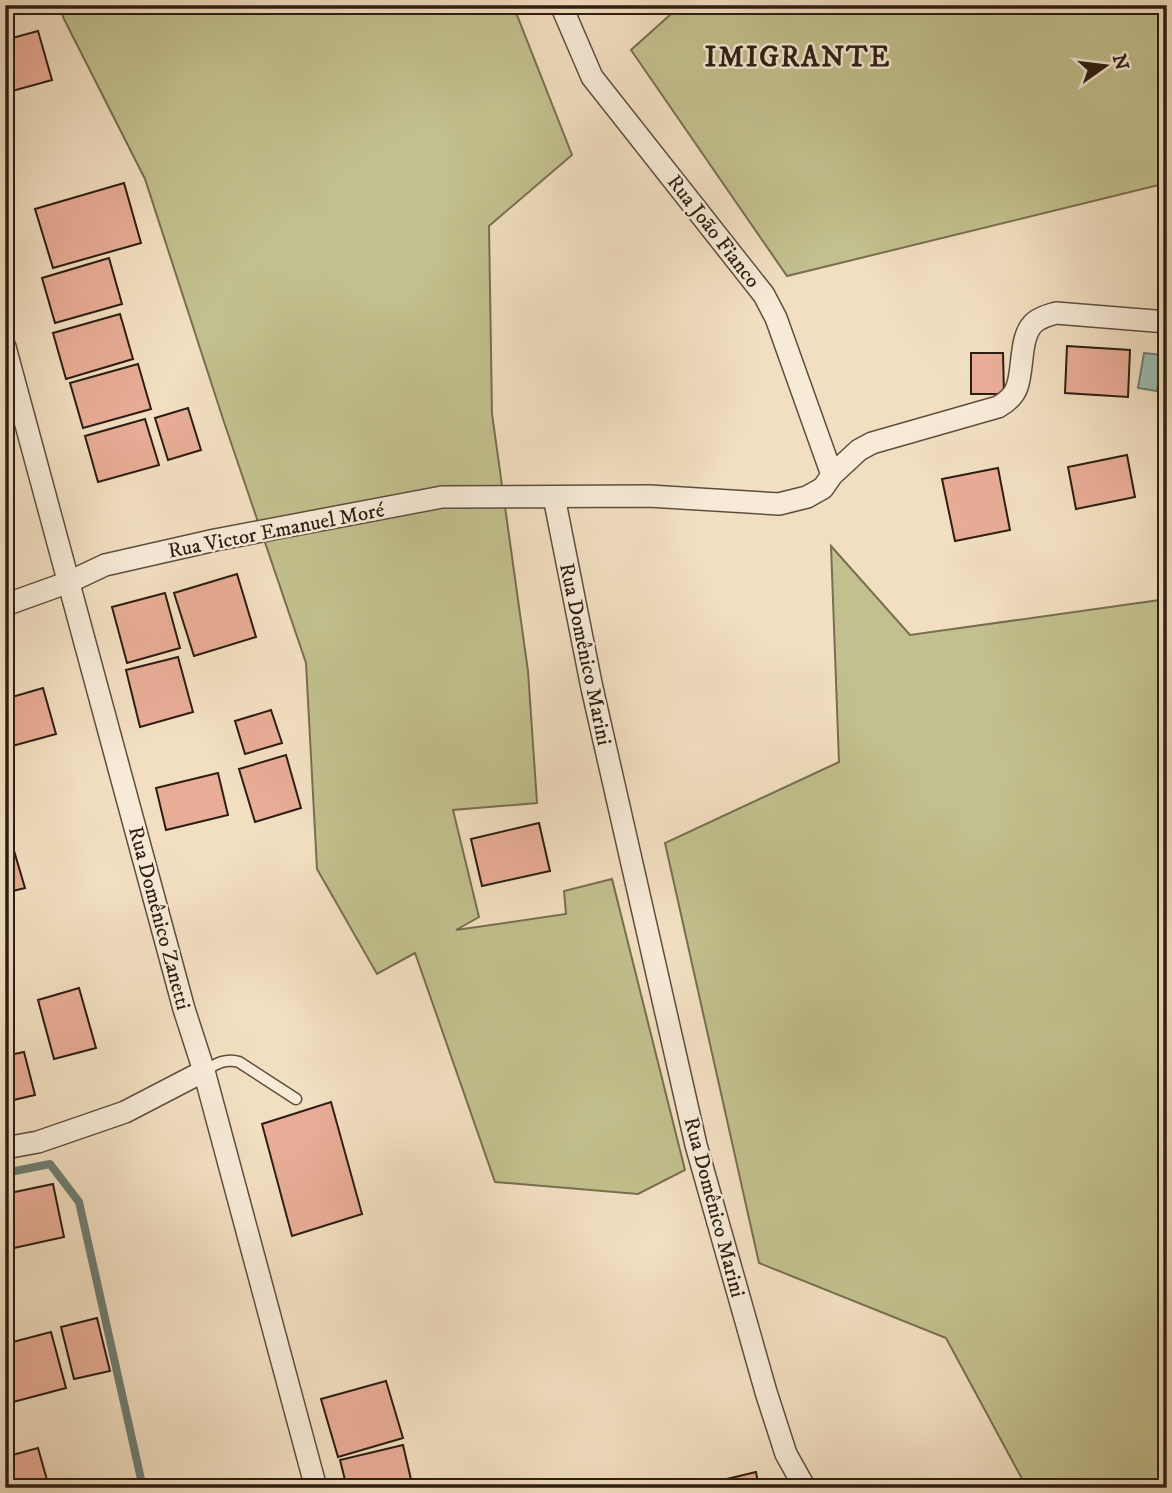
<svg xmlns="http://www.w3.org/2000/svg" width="1172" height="1493" font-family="'IM FELL DW Pica',serif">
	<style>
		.green { fill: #c2c08e; stroke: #776f50; stroke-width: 2 }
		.water { fill: #9bbdb2; stroke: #6f7d72; stroke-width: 2 }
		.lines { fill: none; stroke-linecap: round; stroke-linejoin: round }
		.stream { stroke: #6f7d72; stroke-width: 8 }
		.building { fill: #e9ad97; stroke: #2c1e12; stroke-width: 2 }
		.service-casing { stroke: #5e4e3e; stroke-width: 13 }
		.minor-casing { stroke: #5e4e3e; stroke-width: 24 }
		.service { stroke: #f7ead7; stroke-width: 10 }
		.minor { stroke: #f7ead7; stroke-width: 21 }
		.labels { text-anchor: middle; stroke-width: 5; stroke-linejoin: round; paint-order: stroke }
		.street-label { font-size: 21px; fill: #2c1e12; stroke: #f7ead7 }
		.district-label { font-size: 28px; font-weight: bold; letter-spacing: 2px; fill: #2c1e12; stroke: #f7ead7 }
	</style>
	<rect width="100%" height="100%" fill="#f2dfc1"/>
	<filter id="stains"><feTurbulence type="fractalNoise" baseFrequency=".00286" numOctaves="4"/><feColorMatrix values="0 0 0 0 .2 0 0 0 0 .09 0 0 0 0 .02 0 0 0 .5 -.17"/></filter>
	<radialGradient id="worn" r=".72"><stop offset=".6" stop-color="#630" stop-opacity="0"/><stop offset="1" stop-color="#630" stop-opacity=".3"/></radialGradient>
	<!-- green -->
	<path class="green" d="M59,5H513L572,155L489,226L492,414L528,671L537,803L453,810L479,917L456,930L566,914L564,891L612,879L685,1170L638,1194L495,1182L415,953L377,974L317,869L306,663L224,422L145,179L64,19Z
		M681,5H1167V183L787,276L631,50Z
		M831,546L910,635L1167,599V1488H1027L946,1338L759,1263L665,843L839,762Z"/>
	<!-- water -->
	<path class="water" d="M1144,353L1162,355L1157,391L1138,388Z"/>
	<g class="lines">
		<!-- stream -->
		<path class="stream" d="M5,1173L50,1164L79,1202L143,1488"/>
	</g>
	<!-- building -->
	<path class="building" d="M38,31L52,80L5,93V40Z
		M124,183L141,243L53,268L35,209Z
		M109,258L122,304L55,323L42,278Z
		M120,314L133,359L66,379L53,333Z
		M1067,346L1130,350L1128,397L1065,393Z
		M971,353H1003L1004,394H971Z
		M138,364L151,409L83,428L70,383Z
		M188,408L201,450L168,460L155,418Z
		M145,419L159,465L98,482L85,436Z
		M1127,455L1135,497L1076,509L1068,467Z
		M998,468L1010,530L955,541L942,479Z
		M237,574L256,637L194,656L174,593Z
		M165,593L180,648L127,663L112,607Z
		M178,657L193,712L140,727L126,670Z
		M43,688L56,734L5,748V699Z
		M271,710L282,743L245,754L235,721Z
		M286,755L301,808L255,822L239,769Z
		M218,773L228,815L166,830L156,788Z
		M539,823L550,871L482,886L471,839Z
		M5,827H7L25,888L5,893Z
		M79,988L96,1048L54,1059L38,1000Z
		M24,1052L35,1095L5,1102V1056Z
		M331,1102L362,1214L292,1236L262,1124Z
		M53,1184L64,1237L5,1250V1194Z
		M97,1318L110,1371L74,1379L61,1327Z
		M51,1332L66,1388L13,1402L5,1374V1344Z
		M386,1381L403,1438L338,1457L321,1399Z
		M403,1445L413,1488H347L340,1460Z
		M38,1448L49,1487L5,1488V1457Z
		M756,1472L759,1488H689Z"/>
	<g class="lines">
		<defs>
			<path id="service" d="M204,1071C216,1064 225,1058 239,1062L296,1099"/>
			<path id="minor" d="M561,5L592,77L764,295L776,318L832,475
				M5,347L184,1009L204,1071L316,1488
				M554,497L592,688L696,1145L766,1392L786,1454L805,1488
				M5,605L69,582L105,565L215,540L442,497L649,496L779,504L807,497L823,488L832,475L859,450L872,443L998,407C1007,402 1014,396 1017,387C1024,368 1019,335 1035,322C1041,317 1049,315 1056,313L1167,322
				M5,1148L38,1142L125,1112L204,1071"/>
		</defs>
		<!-- service casing -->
		<use href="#service" class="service-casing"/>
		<!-- minor casing -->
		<use href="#minor" class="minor-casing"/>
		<!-- service -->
		<use href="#service" class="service"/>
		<!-- minor -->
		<use href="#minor" class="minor"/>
	</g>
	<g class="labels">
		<!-- street labels -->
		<g class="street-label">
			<text transform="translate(714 231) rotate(52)" y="7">Rua João Fianco</text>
			<text transform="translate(276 530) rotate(-11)" y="7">Rua Victor Emanuel Moré</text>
			<text transform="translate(586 654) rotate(78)" y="7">Rua Domênico Marini</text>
			<text transform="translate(160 918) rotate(75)" y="7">Rua Domênico Zanetti</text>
			<text transform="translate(715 1207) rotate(75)" y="7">Rua Domênico Marini</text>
		</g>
		<!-- district labels -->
		<g class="district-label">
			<text x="798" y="66">IMIGRANTE</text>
		</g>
	</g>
	<!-- margin -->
	<rect width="1172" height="1493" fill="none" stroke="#f2dfc1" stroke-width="28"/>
	<rect x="7" y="7" width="1158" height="1479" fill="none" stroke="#2c1e12" stroke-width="3.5"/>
	<rect x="14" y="14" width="1144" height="1465" fill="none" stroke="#2c1e12" stroke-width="2"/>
	<!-- north arrow -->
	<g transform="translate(1105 66) rotate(76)" stroke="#f7ead7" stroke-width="5" paint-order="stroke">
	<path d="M0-5L12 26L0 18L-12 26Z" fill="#2c1e12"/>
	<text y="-10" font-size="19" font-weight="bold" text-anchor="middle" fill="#2c1e12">N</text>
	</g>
	<rect width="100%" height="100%" filter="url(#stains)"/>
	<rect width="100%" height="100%" fill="url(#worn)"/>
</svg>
